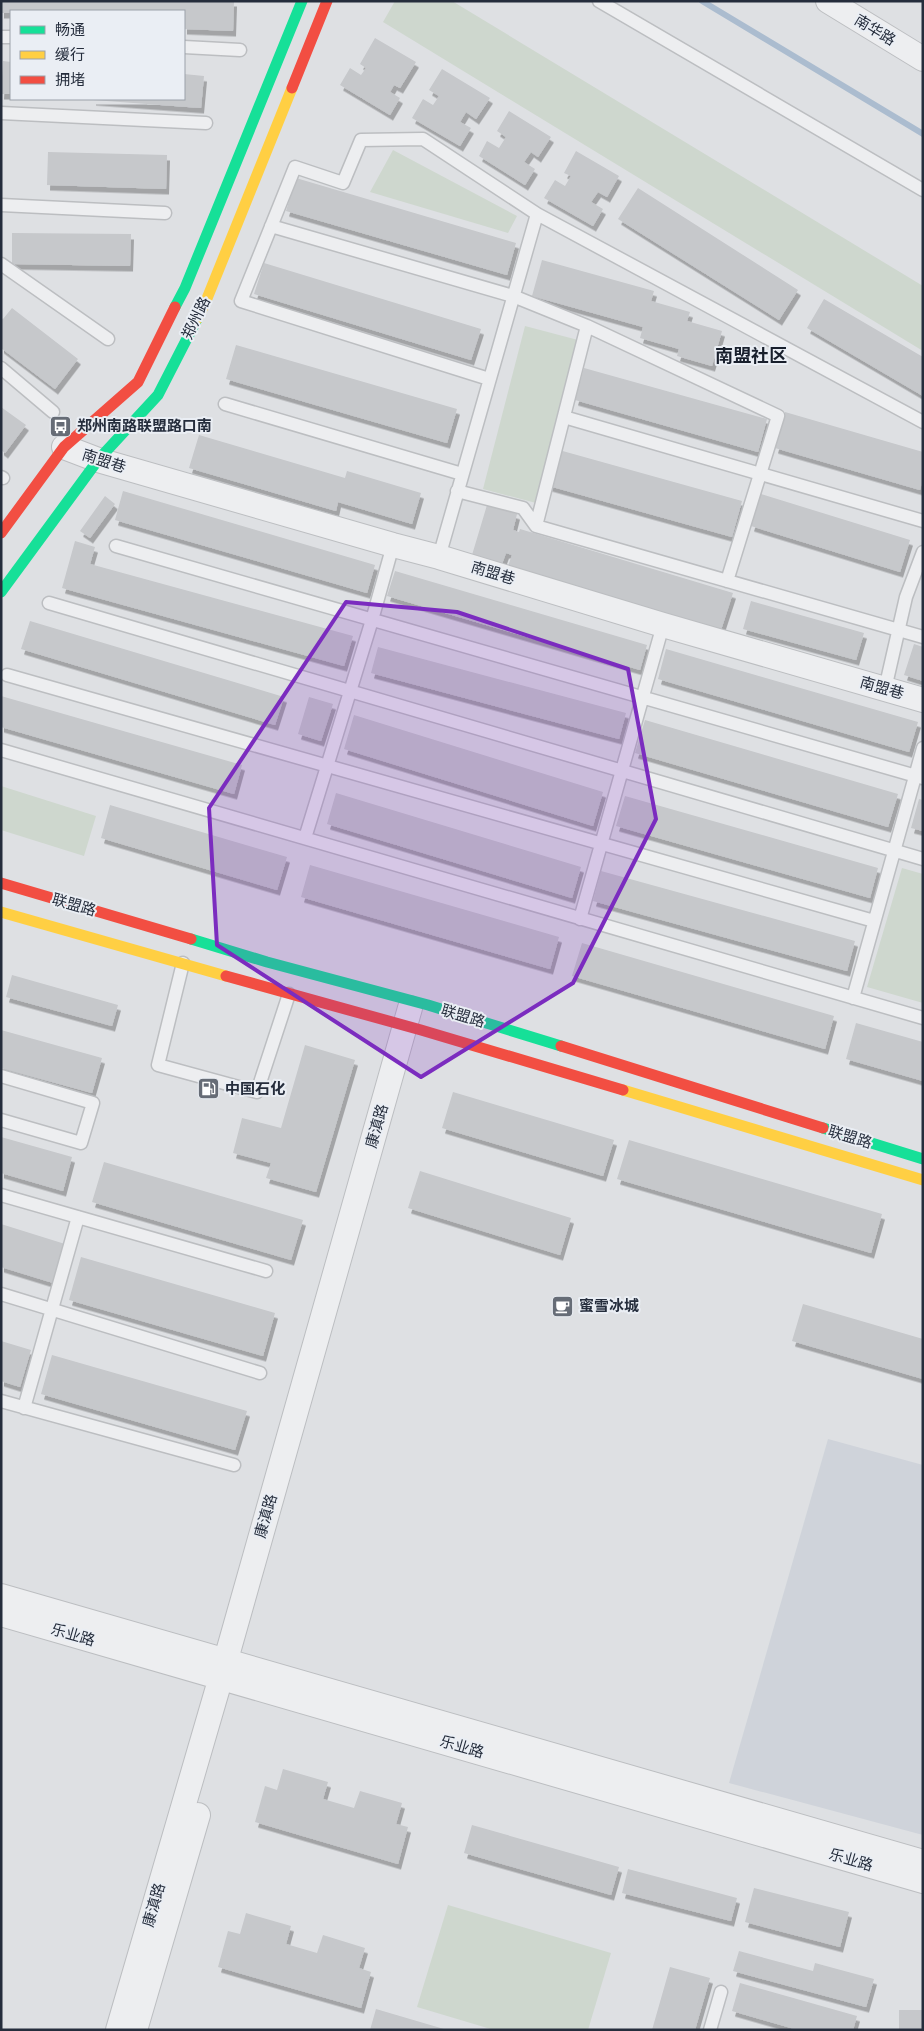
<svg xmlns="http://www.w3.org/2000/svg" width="924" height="2031" font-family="Arial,'Noto Sans SC',sans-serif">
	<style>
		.built { fill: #cfd3da }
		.green { fill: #ced7ce }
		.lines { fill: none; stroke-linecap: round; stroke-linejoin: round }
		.stream { stroke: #abbccf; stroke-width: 6 }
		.building { fill: #c6c8cb; filter: url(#shadow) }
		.lane-casing { stroke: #bcbec1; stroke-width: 15 }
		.street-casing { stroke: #bcbec1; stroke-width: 26 }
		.lane { stroke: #edeef0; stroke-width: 12 }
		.street { stroke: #edeef0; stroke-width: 24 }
		.fast { stroke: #16e098; stroke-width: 11 }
		.slow { stroke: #ffcf43; stroke-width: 11 }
		.jam { stroke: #f24e42; stroke-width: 11 }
		.marked { fill: #7b2cbf; fill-opacity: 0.2; stroke: #7b2cbf; stroke-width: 4; stroke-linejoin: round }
		.labels { text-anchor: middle; stroke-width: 4; stroke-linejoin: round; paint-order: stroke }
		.street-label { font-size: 15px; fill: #252d3c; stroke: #eaeef4 }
		.poi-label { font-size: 15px; font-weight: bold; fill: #252d3c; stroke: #eaeef4; text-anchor: start }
		.quarter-label { font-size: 18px; font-weight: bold; fill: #181f2c; stroke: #eaeef4 }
	</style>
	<defs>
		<filter id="shadow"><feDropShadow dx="3" dy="5.5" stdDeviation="0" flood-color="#0004"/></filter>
	</defs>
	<rect width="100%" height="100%" fill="#dee0e3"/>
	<!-- built -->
	<path class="built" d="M828,1439L923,1465V1835L729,1783Z"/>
	<!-- green -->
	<path class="green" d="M395,1H452L923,286V351L383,22Z
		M393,150L517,216L508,233L370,192Z
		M525,326L578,340L536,503L483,489Z
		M1,786L96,816L84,856L1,830Z
		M902,868L923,874V1003L867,987Z
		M448,1905L611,1953L588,2030H494L417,2007Z"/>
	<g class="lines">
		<!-- stream -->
		<path class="stream" d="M702,1L923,134"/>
	</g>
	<!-- building -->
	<path class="building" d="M1,1H234L233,31L184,29V11L1,13Z
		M375,38L416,62L400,88L394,85L390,92L400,98L390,115L340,85L350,68L361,75L366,68L360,64Z
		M3,61L11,62V94H1Z
		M442,69L490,98L476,119L466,112L460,122L471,128L460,146L412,118L423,99L433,105L439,96L429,90Z
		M184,74L204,76L201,108L93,100V99H184Z
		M509,111L551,137L538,157L531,152L524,162L535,169L525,185L479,156L487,141L499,148L506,137L497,131Z
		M576,151L619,176L607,197L598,192L591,202L603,209L593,226L544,198L555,180L565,186L571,176L564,173Z
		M48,152L167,155L166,189L47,185Z
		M296,178L516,243L507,275L286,211Z
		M638,188L798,290L779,320L618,219Z
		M12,233L131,234L130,266L12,264Z
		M542,260L654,291L651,301L690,312L687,321L722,331L712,366L677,356L679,349L640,338L643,327L532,296Z
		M264,263L481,329L471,360L254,294Z
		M824,299L923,357V396L807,328Z
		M12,308L78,359L55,389L1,348V318L3,319Z
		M236,345L457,409L447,443L226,379Z
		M584,368L767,419L758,452L575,400Z
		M1,407L26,425L5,453L1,450Z
		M785,412L923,452V479L920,490L775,448Z
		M199,435L345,478L347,471L421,493L412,524L338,502L336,511L189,468Z
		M559,450L742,501L732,537L549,486Z
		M123,491L375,565L367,593L115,520Z
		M761,494L910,540L900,572L751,526Z
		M105,496L115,504L90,538L80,531Z
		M487,505L517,514L513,530L519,532L520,529L733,593L721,630L508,566L512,555L506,553L502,564L472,555Z
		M75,541L95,547L90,564L353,636L344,666L62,588Z
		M395,571L647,645L640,670L387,596Z
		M751,601L864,633L856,660L743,629Z
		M30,621L284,697L275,725L21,649Z
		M914,644L923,647V681L904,675Z
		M378,647L626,713L619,739L371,673Z
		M666,649L918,722L909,752L658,679Z
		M1,696L242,765L234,794L1,727Z
		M309,697L333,704L321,741L298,734Z
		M354,715L603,792L593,826L344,749Z
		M645,720L898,794L888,827L635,753Z
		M336,793L581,867L572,898L327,824Z
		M625,796L878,868L870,898L616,826Z
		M919,799L923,800V831L911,828Z
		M110,805L287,857L277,890L101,838Z
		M310,865L559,937L550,969L301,897Z
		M601,871L855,941L847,971L593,901Z
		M582,943L834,1016L825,1049L572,976Z
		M12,975L118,1005L112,1026L6,997Z
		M856,1023L923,1042V1081L846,1059Z
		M1,1030L102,1058L92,1093L1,1068Z
		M305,1045L355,1060L316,1192L266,1178L271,1163L233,1153L242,1118L281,1128Z
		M453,1092L614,1140L603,1176L442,1128Z
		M1,1137L72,1157L63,1191L1,1173Z
		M629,1140L882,1214L871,1253L617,1179Z
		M104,1162L303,1220L291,1260L92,1202Z
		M420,1171L571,1218L560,1255L408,1208Z
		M1,1224L65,1244L53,1283L1,1267Z
		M81,1257L275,1313L263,1356L69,1300Z
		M803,1304L923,1339V1379L792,1341Z
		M1,1341L31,1350L20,1387L1,1381Z
		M52,1355L247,1411L235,1450L41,1394Z
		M283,1769L328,1782L323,1799L354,1808L360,1791L402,1803L396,1824L408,1827L398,1864L255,1822L265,1786L277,1790Z
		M472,1825L619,1867L611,1895L464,1853Z
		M628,1869L737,1898L731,1921L622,1893Z
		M754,1888L849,1912L840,1947L745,1922Z
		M246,1913L291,1926L286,1944L317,1953L323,1935L365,1948L359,1968L371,1972L361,2008L218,1967L228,1931L240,1934Z
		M739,1951L813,1971L815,1963L874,1979L866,2007L733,1971Z
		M670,1967L710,1978L695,2030H652Z
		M740,1983L857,2016L853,2030H798L732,2011Z
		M376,2009L444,2029V2030H370Z
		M899,2010H923V2030H899Z"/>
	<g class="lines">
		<defs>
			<path id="lane" d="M599,1L923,190
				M1,37H11
				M184,47L240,50
				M1,113L206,123
				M1,205L165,213
				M271,226L513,296L587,326L778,416L727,581
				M1,264L108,339
				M1,368L53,412
				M489,379L241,301L295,167L343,183L361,140L423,139L537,214L923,422
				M225,404L462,474
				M564,417L923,521
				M1,477L3,478
				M457,491L523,508L536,526L923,637
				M536,526L587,326
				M116,546L923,778
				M439,557L537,214
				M49,603L923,859
				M7,675L874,921
				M885,689L906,597L923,552
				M1,750L923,1018
				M305,838L372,620L393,545
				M580,919L663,625
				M183,963L158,1065L257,1092L289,994
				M853,998L923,748
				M1,1076L93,1103L81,1143L1,1120
				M1,1195L266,1271
				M1,1294L260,1373
				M1,1401L234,1465
				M24,1408L78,1217
				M710,2030L721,1992"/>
			<path id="street" d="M828,1L923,59
				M64,447L98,460L393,545L439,557L663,625L923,700
				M1,1596L923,1862
				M1,1614L923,1881
				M118,2030L221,1677L410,1008
				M135,2030L198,1815"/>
		</defs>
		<!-- lane casing -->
		<use href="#lane" class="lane-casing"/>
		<!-- street casing -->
		<use href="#street" class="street-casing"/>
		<!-- lane -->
		<use href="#lane" class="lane"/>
		<!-- street -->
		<use href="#street" class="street"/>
		<!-- fast -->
		<path class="fast" d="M175,307L185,288L302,1
			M1,592L98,460L158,395L197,319
			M191,939L267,962L428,1005L561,1046
			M823,1128L923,1159"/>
		<!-- slow -->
		<path class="slow" d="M197,319L206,301L292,88
			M1,912L226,976
			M623,1090L923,1180"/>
		<!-- jam -->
		<path class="jam" d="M292,88L327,1
			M1,533L64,447L138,382L175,307
			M1,883L191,939
			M226,976L421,1030L623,1090
			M561,1046L823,1128"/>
	</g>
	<!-- marked area -->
	<path class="marked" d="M346,602L457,612L628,669L656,819L573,983L421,1077L217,945L209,808Z"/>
	<!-- icons -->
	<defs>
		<symbol id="bus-square" viewBox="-11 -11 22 22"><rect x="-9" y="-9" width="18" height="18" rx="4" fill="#666c76" stroke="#eaeef4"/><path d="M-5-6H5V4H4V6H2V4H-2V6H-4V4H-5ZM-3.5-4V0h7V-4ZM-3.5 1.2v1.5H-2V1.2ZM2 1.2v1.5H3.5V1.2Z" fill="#fff"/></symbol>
		<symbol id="fuel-square" viewBox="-11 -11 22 22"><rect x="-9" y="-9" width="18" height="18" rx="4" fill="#666c76" stroke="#eaeef4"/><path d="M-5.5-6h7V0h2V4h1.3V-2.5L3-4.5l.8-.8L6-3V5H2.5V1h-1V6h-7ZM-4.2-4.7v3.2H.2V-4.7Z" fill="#fff"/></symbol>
		<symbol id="cafe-square" viewBox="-11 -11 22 22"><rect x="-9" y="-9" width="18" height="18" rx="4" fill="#666c76" stroke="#eaeef4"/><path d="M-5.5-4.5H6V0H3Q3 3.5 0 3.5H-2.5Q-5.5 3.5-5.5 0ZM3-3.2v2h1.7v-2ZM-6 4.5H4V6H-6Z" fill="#fff"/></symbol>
	</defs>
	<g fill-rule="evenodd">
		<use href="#bus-square" x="48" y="414" width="25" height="25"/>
		<use href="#fuel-square" x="196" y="1076" width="25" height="25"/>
		<use href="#cafe-square" x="550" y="1294" width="25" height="25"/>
	</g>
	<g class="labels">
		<!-- street labels -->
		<g class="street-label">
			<text transform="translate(875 30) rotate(31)" y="5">南华路</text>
			<text transform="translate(196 318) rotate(-64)" y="5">郑州路</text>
			<text transform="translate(104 461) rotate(18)" y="5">南盟巷</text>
			<text transform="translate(493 573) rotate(17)" y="5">南盟巷</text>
			<text transform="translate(882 688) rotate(16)" y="5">南盟巷</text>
			<text transform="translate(74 905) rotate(16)" y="5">联盟路</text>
			<text transform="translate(463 1016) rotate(17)" y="5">联盟路</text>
			<text transform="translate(377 1126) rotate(-74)" y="5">康滇路</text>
			<text transform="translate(850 1137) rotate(17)" y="5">联盟路</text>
			<text transform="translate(266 1516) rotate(-74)" y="5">康滇路</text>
			<text transform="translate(73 1635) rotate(16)" y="5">乐业路</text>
			<text transform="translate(462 1747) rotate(16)" y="5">乐业路</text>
			<text transform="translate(851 1860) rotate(16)" y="5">乐业路</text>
			<text transform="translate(154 1905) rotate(-74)" y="5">康滇路</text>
		</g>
		<!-- poi labels -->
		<g class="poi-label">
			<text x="77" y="431">郑州南路联盟路口南</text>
			<text x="225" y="1094">中国石化</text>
			<text x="579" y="1311">蜜雪冰城</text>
		</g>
		<!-- quarter labels -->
		<g class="quarter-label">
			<text x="751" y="362">南盟社区</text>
		</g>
	</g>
	<!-- border -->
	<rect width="924" height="2031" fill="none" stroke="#252d3c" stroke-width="5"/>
	<!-- legend -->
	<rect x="10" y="10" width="175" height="90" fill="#eaeef4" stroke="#9ba1aa"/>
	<rect x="20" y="26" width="25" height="8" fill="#16e098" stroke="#9ba1aa"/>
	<text x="55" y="35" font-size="15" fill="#252d3c">畅通</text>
	<rect x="20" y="51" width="25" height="8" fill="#ffcf43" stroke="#9ba1aa"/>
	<text x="55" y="60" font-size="15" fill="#252d3c">缓行</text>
	<rect x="20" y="76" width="25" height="8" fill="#f24e42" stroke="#9ba1aa"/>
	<text x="55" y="85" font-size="15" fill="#252d3c">拥堵</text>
</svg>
